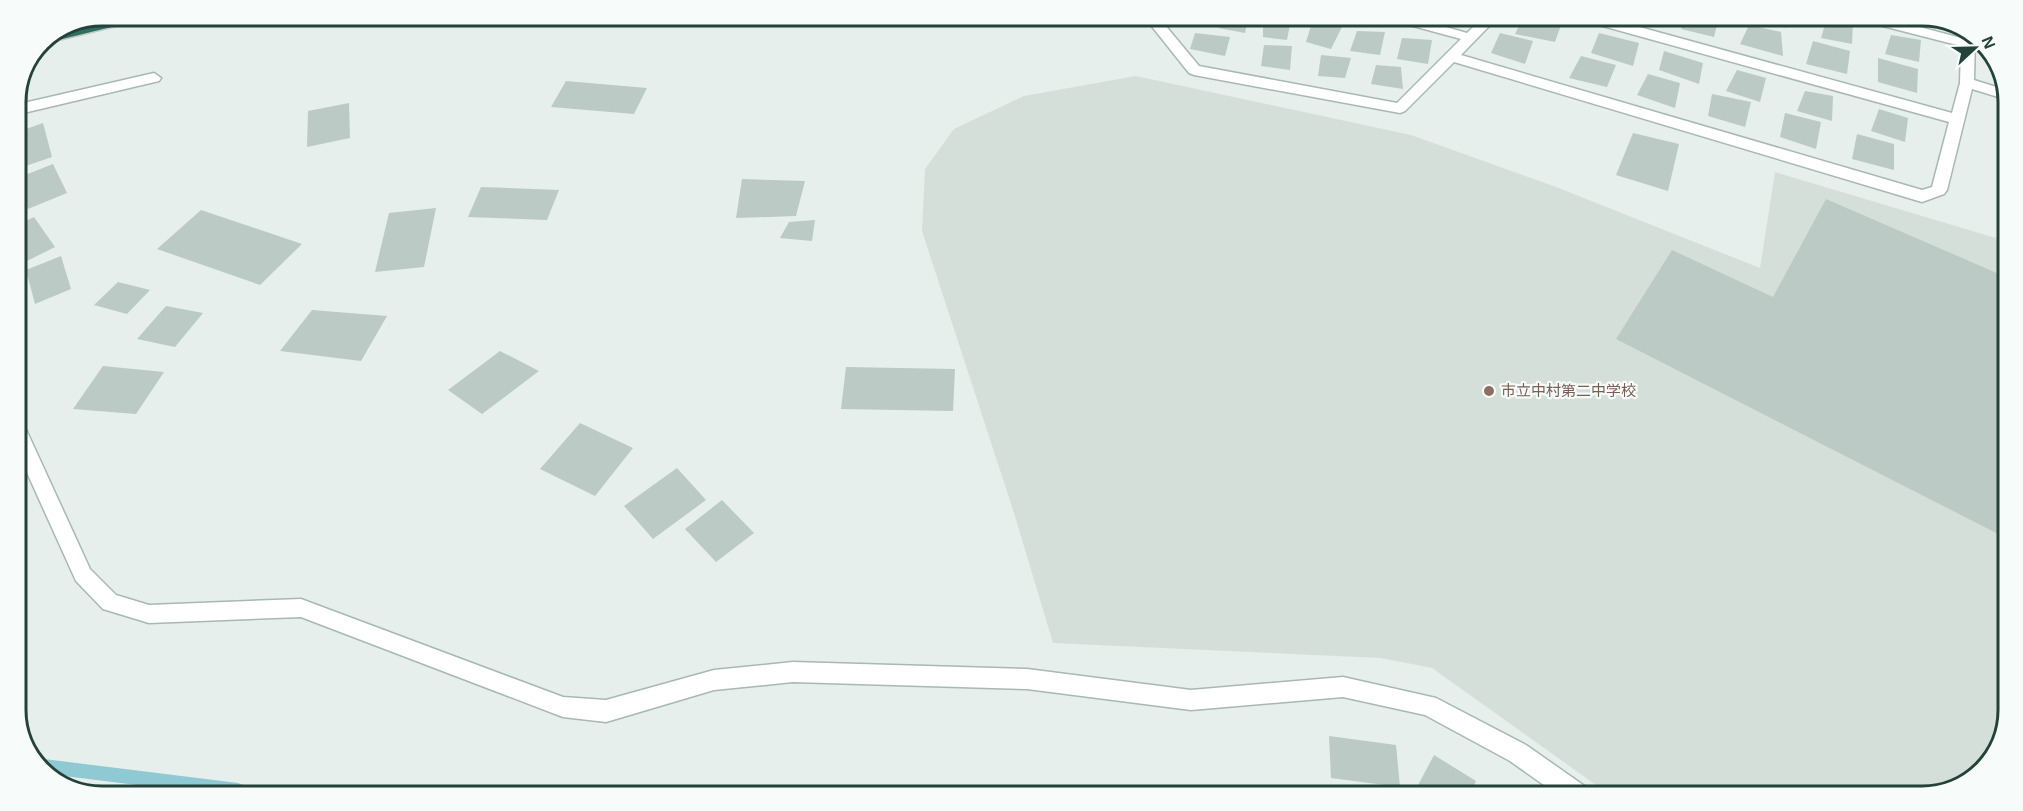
<svg xmlns="http://www.w3.org/2000/svg" width="2023" height="811" font-family="Arial,'Noto Sans JP',sans-serif">
	<style>
		.built { fill: #d4dfda }
		.lines { fill: none; stroke-linecap: round; stroke-linejoin: round }
		.stream { fill: #8ec9d4; fill-rule: evenodd }
		.building { fill: #bbcac4 }
		.minor-casing { stroke: #a8b8b2; stroke-width: 3 }
		.highway-casing { stroke: #c2cac8; stroke-width: 3 }
		.minor { fill: #fff; fill-rule: evenodd }
		.highway { fill: #2f6f62; fill-rule: evenodd }
		.education-dot { fill: #8d6e63; stroke: #f7fbf9; stroke-width: 2 }
		.labels { text-anchor: middle; stroke-width: 4.5; stroke-linejoin: round; paint-order: stroke }
		.education-label { font-size: 15px; fill: #785e54; stroke: #f7fbf9; text-anchor: start }
		.rim { fill: none; stroke: #24423a; stroke-width: 3 }
	</style>
	<rect width="100%" height="100%" fill="#e6efeb"/>
	<!-- built -->
	<path class="built" d="M1136,76L1411,135L1556,187L1760,268L1775,172L2006,241L2002,742L1970,781L1922,796L1610,795L1432,668L1381,658L1053,643L1014,513L922,231L925,169L954,129L1024,96Z"/>
	<g class="lines">
		<!-- stream -->
		<path class="stream" d="M36,758L238,783L243,785L245,790H177L48,774L33,762L32,759Z"/>
	</g>
	<!-- building -->
	<path class="building" d="M674,17H734L733,23L672,24Z
		M1221,19H1248L1245,33L1218,28Z
		M1263,19H1291L1287,40L1263,37Z
		M1313,19L1343,25L1331,49L1306,42Z
		M1522,20H1553L1562,22L1555,42L1515,34Z
		M1683,21H1718L1714,37L1681,29Z
		M1765,21H1787L1786,28Z
		M1826,21L1853,23L1852,44L1821,38Z
		M1749,25L1781,32L1783,56L1740,44Z
		M1357,31L1385,32L1380,55L1350,51Z
		M1195,33L1230,37L1225,56L1190,49Z
		M1500,33L1533,41L1525,64L1491,53Z
		M1599,33L1639,43L1633,66L1591,53Z
		M1891,35L1921,40L1919,62L1885,54Z
		M1402,38L1432,40L1428,64L1397,59Z
		M1813,41L1850,51L1847,74L1806,64Z
		M1264,45L1292,46L1290,70L1261,66Z
		M1664,51L1703,63L1699,84L1659,70Z
		M1321,55L1351,58L1345,78L1318,76Z
		M1581,56L1616,65L1607,87L1569,78Z
		M1878,58L1918,69L1917,93L1878,82Z
		M1376,65L1401,67L1403,89L1371,84Z
		M1737,70L1766,78L1760,102L1726,91Z
		M1648,74L1680,83L1675,108L1637,95Z
		M566,81L647,88L634,114L551,107Z
		M1805,91L1833,96L1832,121L1797,111Z
		M1712,94L1751,102L1745,127L1708,116Z
		M349,103L350,138L307,147L308,111Z
		M1879,109L1908,118L1905,142L1871,131Z
		M1785,113L1821,122L1816,149L1780,137Z
		M43,123L52,157L20,168L15,148V133Z
		M1633,133L1679,144L1668,191L1616,175Z
		M1857,134L1894,144V170L1852,159Z
		M53,164L67,193L28,209L15,179Z
		M742,179L805,181L796,216L736,218Z
		M481,187L559,190L547,220L468,217Z
		M1826,199L2006,277L2002,427L2004,537L1616,339L1672,250L1773,297Z
		M436,208L424,267L375,272L389,213Z
		M201,210L302,244L260,285L157,249Z
		M34,217L55,247L19,265L15,259V226Z
		M815,220L812,241L780,238L789,222Z
		M61,256L71,289L35,304L26,270Z
		M118,282L150,290L127,314L94,305Z
		M166,306L203,313L175,347L137,339Z
		M312,310L387,316L361,361L280,351Z
		M500,351L539,371L482,414L448,390Z
		M103,366L164,372L136,414L73,409Z
		M846,367L955,369L953,411L841,409Z
		M580,423L633,448L595,496L540,469Z
		M677,468L706,500L653,539L624,506Z
		M722,500L754,533L716,562L685,529Z
		M1329,736L1396,745L1400,787L1331,778Z
		M1434,755L1476,781L1470,794H1424L1416,789Z"/>
	<g class="lines">
		<defs>
			<path id="minor" d="M1146,19H1160L1199,66L1397,103L1461,39L1402,23L1401,20H1421L1467,33L1480,20H1495L1461,55L1922,190L1932,187L1949,122L1592,23L1590,20H1614L1952,113L1960,83L1961,46L1875,24L1873,21H1897L1961,38L1964,29L1975,37L1974,80L2006,90L2008,100L1972,89L1947,190L1944,194L1922,202L1454,62L1405,111L1400,113L1194,75L1189,73Z
				M154,73L161,78L159,81L15,115V105Z
				M15,418L21,420L24,425L90,569L116,595L149,605L301,599L563,697L606,700L714,670L793,662L1027,669L1191,690L1343,677L1436,698L1526,745L1586,787L1589,795H1558L1510,761L1425,715L1343,697L1191,710L1027,689L793,682L714,690L606,722L563,717L301,617L149,623L103,609L76,581L15,446Z"/>
			<path id="highway" d="M126,15H150L148,18L38,45L41,40L63,31Z"/>
		</defs>
		<!-- minor casing -->
		<use href="#minor" class="minor-casing"/>
		<!-- highway casing -->
		<use href="#highway" class="highway-casing"/>
		<!-- minor -->
		<use href="#minor" class="minor"/>
		<!-- highway -->
		<use href="#highway" class="highway"/>
	</g>
	<!-- markers -->
	<circle class="education-dot" cx="1489" cy="391" r="6"/>
	<g class="labels">
		<!-- education labels -->
		<g class="education-label">
			<text x="1501" y="396">市立中村第二中学校</text>
		</g>
	</g>
	<!-- crop -->
	<path d="M0 0H2023V811H0ZM102 26H1922A76 76 0 0 1 1998 102V710A76 76 0 0 1 1922 786H102A76 76 0 0 1 26 710V102A76 76 0 0 1 102 26Z" fill="#f7fbf9" fill-rule="evenodd"/>
	<path class="rim" d="M102 26H1922A76 76 0 0 1 1998 102V710A76 76 0 0 1 1922 786H102A76 76 0 0 1 26 710V102A76 76 0 0 1 102 26Z"/>
	<!-- north arrow -->
	<g transform="translate(1975 48) rotate(68)" stroke="#f7fbf9" stroke-width="4.5" paint-order="stroke">
	<path d="M0-4.5L10 22L0 15L-10 22Z" fill="#24423a"/>
	<text y="-9" font-size="16" font-weight="bold" text-anchor="middle" fill="#24423a">N</text>
	</g>
</svg>
